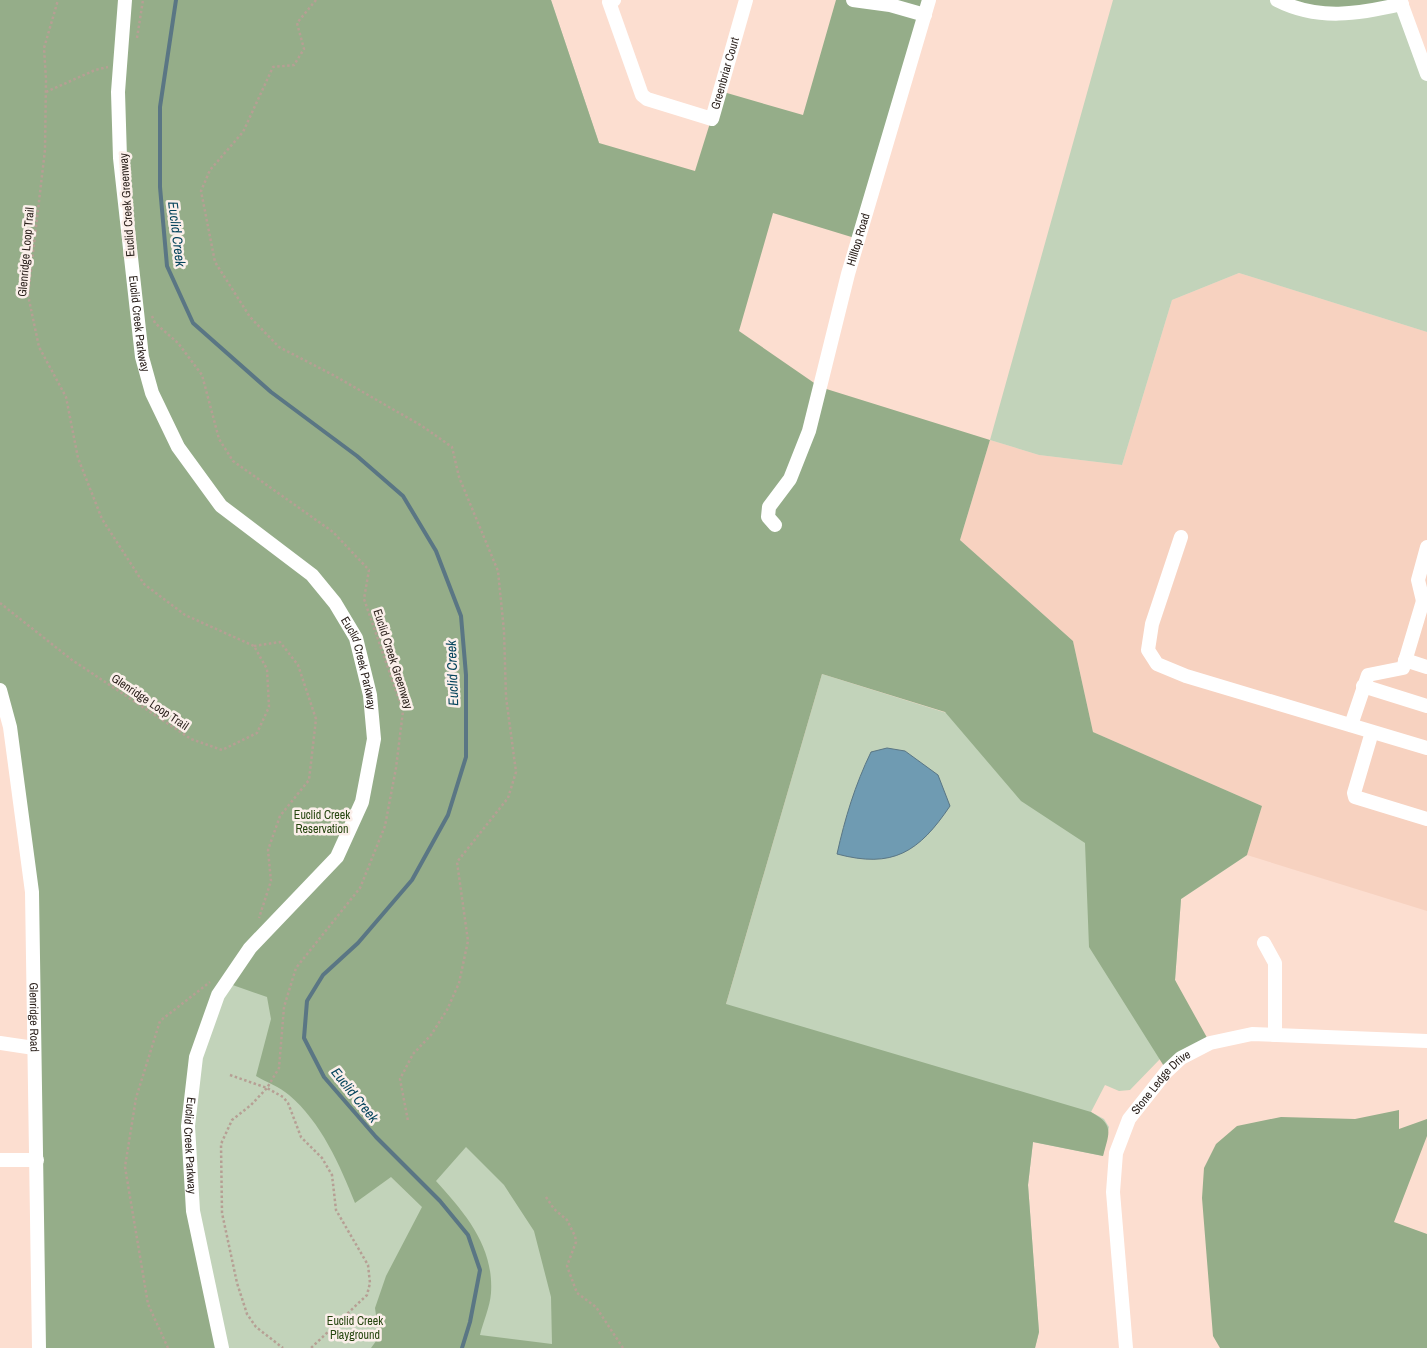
<svg xmlns="http://www.w3.org/2000/svg" width="1427" height="1348" font-family="'Archivo Narrow',sans-serif">
	<style>
		.built { fill: #f7d2c0 }
		.green { fill: #c2d3ba }
		.forest { fill: #95ad89; fill-rule: evenodd }
		.water { fill: #6f9bb2; stroke: #5a7684 }
		.lines { fill: none; stroke-linecap: round; stroke-linejoin: round }
		.stream { stroke: #5a7684; stroke-width: 4 }
		.path { stroke: #b69f94; stroke-width: 2.5; stroke-dasharray: 2.5 2.5; stroke-linecap: butt }
		.minor { stroke: #fff; stroke-width: 14 }
		.labels { text-anchor: middle; stroke-width: 5; stroke-linejoin: round; paint-order: stroke }
		.street-label { font-size: 12px; fill: #291f1a; stroke: #fbefea }
		.park-label { font-size: 12px; fill: #26450f; stroke: #fbefea }
		.water-label { font-size: 14px; font-style: italic; fill: #07455d; stroke: #fbefea }
	</style>
	<rect width="100%" height="100%" fill="#fcded0"/>
	<!-- built -->
	<path class="built" d="M1239,273L1427,332V911L1247,855L1262,806L1093,732L1073,641L960,540L990,440L1039,455L1122,465L1172,300Z"/>
	<!-- green -->
	<path class="green" d="M0,0H551L599,143L653,1255L822,674L1036,741L1247,855L1181,899L1175,980L1199,1032L1160,1059L1130,1090L1119,1091L1105,1085L1091,1112L1104,1119L1109,1127L1103,1156L1033,1142L1028,1185L1039,1332L1035,1348H60L17,683L0,627Z
		M1113,0H1314L1402,4L1427,74V332L1239,273L1172,300L1122,465L1039,455L990,440Z"/>
	<!-- forest -->
	<path class="forest" d="M0,0H551L599,143L695,171L720,91L803,115L836,0H930L858,239L773,213L739,331L820,387L990,440L960,540L1073,641L1093,732L1262,806L1247,855L1181,899L1175,980L1210,1043L1167,1071L1089,947L1085,843L1021,801L945,712L822,674L726,1004L1091,1112C1115,1125 1109,1133 1103,1156L1033,1142L1028,1185L1039,1332L1035,1348H371L379,1337L375,1308L386,1276L422,1207L391,1177L355,1203C340,1165 321,1122 289,1095C280,1087 266,1082 256,1076L271,1019L267,997L227,983L196,1057L193,1211L222,1348H39L32,892L0,690ZM466,1147L504,1185L534,1231L551,1297L552,1344L480,1335C483,1322 490,1307 491,1293C494,1247 466,1214 436,1181Z
		M1277,0H1400L1358,14Z
		M1399,1110V1129L1427,1119V1136L1394,1222L1427,1234V1348H1220L1213,1336L1202,1198L1204,1168L1216,1144L1237,1126L1281,1117L1355,1119Z"/>
	<!-- water -->
	<path class="water" d="M887,748L905,751L938,775L950,806C919,852 893,869 837,854C845,818 855,785 871,752Z"/>
	<g class="lines">
		<!-- stream -->
		<path class="stream" d="M176,0L160,107V187L167,266L193,323L271,392L357,456L403,496L436,551L461,616L466,675V757L448,815L412,880L358,943L323,975L307,1001L304,1038L324,1077L376,1137L440,1201L468,1235L480,1270L470,1322L462,1348"/>
		<!-- path -->
		<path class="path" d="M316,0L297,23L304,49L294,65L273,67L243,132L210,170L201,191L215,262L250,317L279,347L335,376L422,426L452,447L459,477L498,571L504,631L506,697L516,772L508,798L457,862L468,941L459,983L447,1010L431,1035L413,1054L400,1079L408,1121
			M137,38L143,0
			M46,92L95,70L108,67
			M152,316L155,323L178,343L202,375L219,439L233,461L333,532L369,570L364,599L403,711L396,768L385,826L360,888L296,968L284,1007L279,1068L267,1088L251,1105L232,1120L221,1144L222,1213L237,1283L247,1314L256,1327L283,1348
			M0,603L72,660L191,739L222,750L257,733L269,707L267,669L254,646L185,615L144,584L102,519L78,458L66,397L39,347L28,295L45,150L46,79L44,48L58,0
			M254,646L280,642L298,665L316,719L309,780L280,816L268,850L271,881L259,918
			M230,1075L267,1088L283,1097L288,1103L301,1137L322,1158L332,1175L336,1210L368,1265L370,1283L367,1295L311,1348
			M546,1197L554,1209L567,1220L575,1236L576,1242L567,1266L577,1293L596,1307L623,1348
			M168,1348L148,1304L125,1167L136,1098L160,1021L210,982"/>
		<!-- minor -->
		<g class="minor">
			<path id="s1" d="M125,0L118,92L120,158L142,357L152,393L178,447L221,506L312,575L335,603L356,638L370,695L374,739L362,802L337,857L250,948L218,995L196,1057L188,1126L193,1211L222,1348"/>
			<path id="s2" d="M614,0L609,2L642,95L647,99L712,119L746,0"/>
			<path d="M853,0L890,5L925,15"/>
			<path d="M1277,0C1318,21 1359,14 1402,4"/>
			<path d="M1400,0L1427,74"/>
			<path id="s3" d="M775,525L768,517L769,507L790,479L809,431L848,274L929,0"/>
			<path d="M1181,537L1152,624L1148,650L1157,664L1186,676L1427,748"/>
			<path d="M1427,547L1418,580L1423,601L1427,602"/>
			<path d="M1405,660L1427,667"/>
			<path d="M1363,686L1427,706"/>
			<path id="s4" d="M0,690L10,727L32,892L39,1348"/>
			<path d="M1351,725L1368,675L1403,668L1423,601"/>
			<path d="M1372,732L1354,793L1355,797L1427,819"/>
			<path d="M1264,943L1275,963V1035"/>
			<path d="M0,1043L34,1048"/>
			<path d="M0,1160H37"/>
			<path id="s5" d="M1126,1348L1113,1192L1116,1153L1129,1119L1167,1071L1181,1058L1210,1043L1252,1034L1427,1041"/>
		</g>
	</g>
	<g class="labels">
		<!-- street labels -->
		<g class="street-label">
			<text dy="4" stroke="none"><textPath href="#s2" startOffset="226">Greenbriar Court</textPath></text>
			<text transform="translate(127 205) rotate(-94)" y="4">Euclid Creek Greenway</text>
			<text dy="4" stroke="none"><textPath href="#s3" startOffset="305">Hilltop Road</textPath></text>
			<text transform="translate(26 252) rotate(-85)" y="4">Glenridge Loop Trail</text>
			<text dy="4" stroke="none"><textPath href="#s1" startOffset="325">Euclid Creek Parkway</textPath></text>
			<text transform="translate(393 659) rotate(72)" y="4">Euclid Creek Greenway</text>
			<text dy="4" stroke="none"><textPath href="#s1" startOffset="745">Euclid Creek Parkway</textPath></text>
			<text transform="translate(150 702) rotate(34)" y="4">Glenridge Loop Trail</text>
			<text dy="4" stroke="none"><textPath href="#s4" startOffset="330">Glenridge Road</textPath></text>
			<text dy="4" stroke="none"><textPath href="#s5" startOffset="281">Stone Ledge Drive</textPath></text>
			<text dy="4" stroke="none"><textPath href="#s1" startOffset="1285">Euclid Creek Parkway</textPath></text>
		</g>
		<!-- park labels -->
		<g class="park-label">
			<text x="322" y="819">Euclid Creek<tspan x="322" dy="14">Reservation</tspan></text>
			<text x="355" y="1325">Euclid Creek<tspan x="355" dy="14">Playground</tspan></text>
		</g>
		<!-- water labels -->
		<g class="water-label">
			<text transform="translate(177 234) rotate(83)" y="5">Euclid Creek</text>
			<text transform="translate(452 673) rotate(-92)" y="5">Euclid Creek</text>
			<text transform="translate(355 1095) rotate(51)" y="5">Euclid Creek</text>
		</g>
	</g>
</svg>
